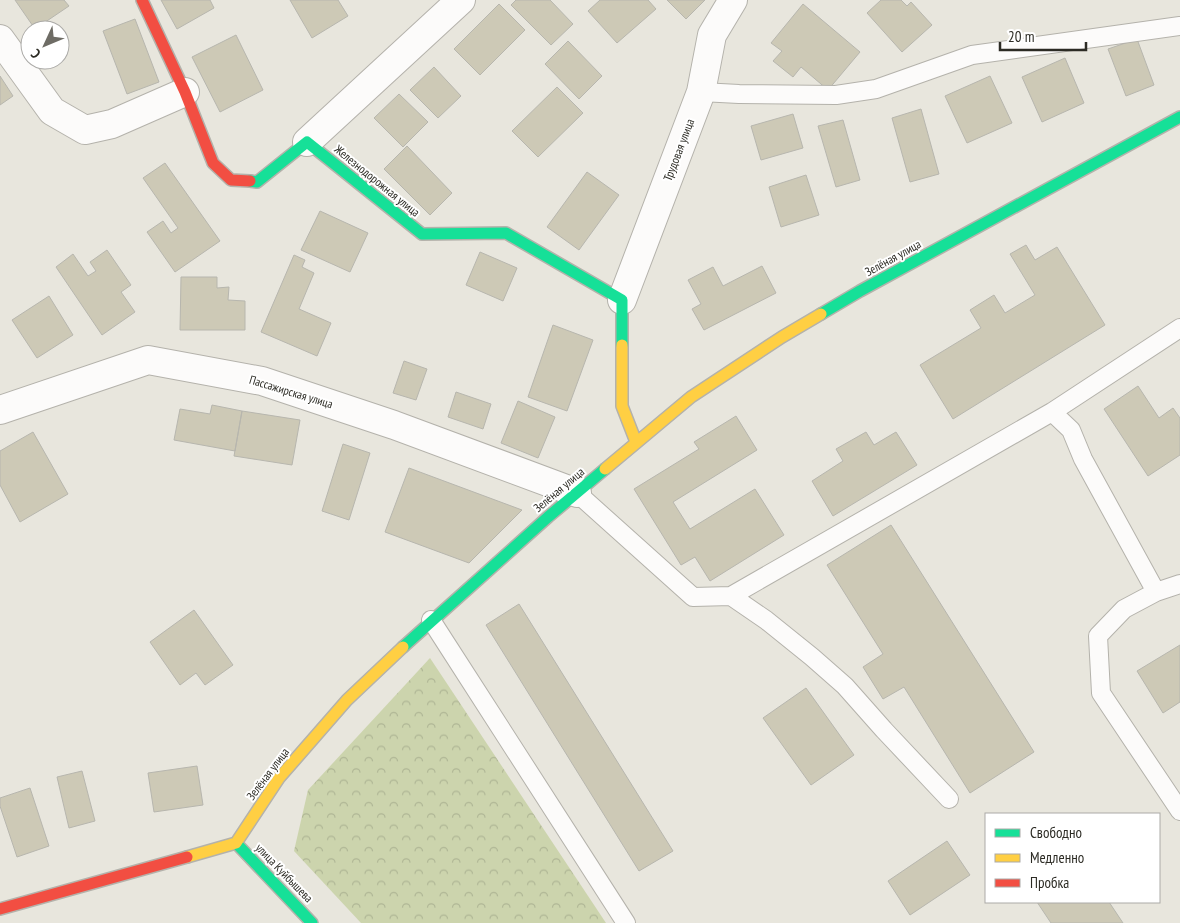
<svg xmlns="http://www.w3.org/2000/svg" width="1180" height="923" font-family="'PT Sans Narrow',sans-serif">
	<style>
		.forest { fill: url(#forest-crowns) }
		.building { fill: #cdc9b6; stroke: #b7b6ae }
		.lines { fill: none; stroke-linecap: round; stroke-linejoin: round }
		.lane-casing { stroke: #b4b2ab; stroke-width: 20 }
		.street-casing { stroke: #b4b2ab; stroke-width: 30 }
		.fast-casing { stroke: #b4b2ab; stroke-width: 14 }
		.slow-casing { stroke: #b4b2ab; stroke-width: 14 }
		.jam-casing { stroke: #b4b2ab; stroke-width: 14 }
		.lane { stroke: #fcfbfa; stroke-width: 18 }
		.street { stroke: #fcfbfa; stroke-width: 28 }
		.fast { stroke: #16e098; stroke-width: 11 }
		.slow { stroke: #ffcf43; stroke-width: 11 }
		.jam { stroke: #f24e42; stroke-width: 11 }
		.labels { text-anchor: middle; stroke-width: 4; stroke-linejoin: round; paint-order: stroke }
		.street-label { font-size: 12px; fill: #2c2b24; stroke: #fff }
	</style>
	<defs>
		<pattern id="forest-crowns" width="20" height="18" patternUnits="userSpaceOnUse" patternTransform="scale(1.25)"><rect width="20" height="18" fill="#ccd4ad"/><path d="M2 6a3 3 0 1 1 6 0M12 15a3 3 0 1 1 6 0" fill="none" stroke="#afb695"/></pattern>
	</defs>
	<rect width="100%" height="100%" fill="#e8e6dd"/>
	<!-- forest -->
	<path class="forest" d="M430,658L606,923H361L294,851L308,790Z"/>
	<!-- building -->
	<path class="building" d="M15,0H64L69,6L35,29Z
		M161,0H210L214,8L177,29Z
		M290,0H338L348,16L312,38Z
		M516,0H550L573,24L551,45L511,5Z
		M600,0H648L656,9L617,43L588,11Z
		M667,0H705L686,19Z
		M881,0H901L907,6L911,2L932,25L902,52L867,13Z
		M499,4L525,30L480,75L454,49Z
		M803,4L860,52L828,90L801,67L793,77L773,61L782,51L771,43Z
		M135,19L159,82L127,94L103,31Z
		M236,35L263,90L220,112L192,57Z
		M1137,39L1154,85L1126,96L1108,49Z
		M568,41L602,76L579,99L545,64Z
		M1065,58L1084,103L1042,122L1022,77Z
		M434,67L461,96L438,118L410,90Z
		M0,76L13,96L0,105Z
		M990,76L1012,123L967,143L945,96Z
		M557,87L583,113L538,157L512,131Z
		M399,94L428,122L403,147L374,118Z
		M921,109L939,174L910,182L892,118Z
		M793,114L803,148L761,160L751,126Z
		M843,120L860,180L836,187L818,126Z
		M407,146L452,193L430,215L384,169Z
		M165,163L220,241L175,272L147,232L163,221L171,233L178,228L143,178Z
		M587,172L619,195L579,250L547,227Z
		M806,175L819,215L781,227L769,187Z
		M320,211L368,233L350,272L301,250Z
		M1026,245L1035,260L1057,247L1105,325L953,419L920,365L981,328L970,310L994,295L1005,313L1035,295L1010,254Z
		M107,250L131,285L121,292L135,312L102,335L56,267L73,254L88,276L96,271L90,262Z
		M480,252L517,268L503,301L466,285Z
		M294,255L305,260L302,267L314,273L299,309L331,323L317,356L261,332Z
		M762,266L776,293L704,330L692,309L701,304L688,280L713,267L723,286Z
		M181,277H217V288L229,287L228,300L245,301V330H180Z
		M49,296L73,335L37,358L12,320Z
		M553,325L593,340L567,411L528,397Z
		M404,361L427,369L416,400L393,393Z
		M1138,386L1159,418L1173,408L1180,418V455L1148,476L1104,409Z
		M456,392L491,404L483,429L448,417Z
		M518,401L555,417L538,458L501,443Z
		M212,405L242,411L235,451L174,440L180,409L210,414Z
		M242,411L300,420L292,465L234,456Z
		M736,416L757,450L673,502L690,529L755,489L784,535L710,581L695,557L681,565L634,489L699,449L694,442Z
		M33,432L68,494L20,522L0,485V451Z
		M866,432L874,445L896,432L917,465L833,516L812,481L843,461L836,449Z
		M343,444L370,453L349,520L322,511Z
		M409,468L522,510L469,563L385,532Z
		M891,525L1034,752L970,793L904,687L883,699L863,667L883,654L827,565Z
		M519,604L673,851L639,871L486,625Z
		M194,610L233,665L205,685L196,673L180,685L150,642Z
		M1180,645V702L1163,713L1137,671Z
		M806,688L854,755L811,785L763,718Z
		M197,766L203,805L154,812L148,773Z
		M82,771L95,821L69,828L57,777Z
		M30,788L49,846L17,857L0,806V798Z
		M947,841L970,875L910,915L888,881Z
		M1037,902H1109L1123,923H1051Z"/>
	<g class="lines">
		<defs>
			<path id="lane" d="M701,92L739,94L836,95L876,89L972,55L1180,26
				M1052,412L1180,328
				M577,493L693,597L731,596L766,620L812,657L845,686L884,730L949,799
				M1180,584L1156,592L1124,609L1098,636L1101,693L1180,811
				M731,596L1052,412L1071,430L1083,459L1156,592
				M431,620L626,923"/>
			<path id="street" d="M0,39L52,111L85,130L112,124L185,92
				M307,142L461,0
				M622,300L701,92L712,35L733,0
				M0,410L148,360L262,381L394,425L577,493"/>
			<path id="fast" d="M250,181L257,182L307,142L422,234L506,233L622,300V345
				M821,314L860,291L1180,117
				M403,647L548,517L605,469
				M236,843L312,923"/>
			<path id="slow" d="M622,345V406L636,442
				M605,469L691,397L782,337L821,314
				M187,857L236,843L279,778L347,700L403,647"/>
			<path id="jam" d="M142,0L185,92L213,163L231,180L250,181
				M0,909L187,857"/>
		</defs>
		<!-- lane casing -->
		<use href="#lane" class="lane-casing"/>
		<!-- street casing -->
		<use href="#street" class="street-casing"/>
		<!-- fast casing -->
		<use href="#fast" class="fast-casing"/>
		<!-- slow casing -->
		<use href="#slow" class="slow-casing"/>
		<!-- jam casing -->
		<use href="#jam" class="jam-casing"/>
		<!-- lane -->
		<use href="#lane" class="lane"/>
		<!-- street -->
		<use href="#street" class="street"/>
		<!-- fast -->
		<use href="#fast" class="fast"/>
		<!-- slow -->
		<use href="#slow" class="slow"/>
		<!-- jam -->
		<use href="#jam" class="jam"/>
	</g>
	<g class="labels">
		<!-- street labels -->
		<g class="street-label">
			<text transform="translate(679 150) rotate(-69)" y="4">Трудовая улица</text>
			<text transform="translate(377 181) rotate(39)" y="4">Железнодорожная улица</text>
			<text transform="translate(893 258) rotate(-29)" y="4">Зелёная улица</text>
			<text transform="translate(291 392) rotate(17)" y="4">Пассажирская улица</text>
			<text transform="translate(559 490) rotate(-40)" y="4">Зелёная улица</text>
			<text transform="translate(268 774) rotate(-53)" y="4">Зелёная улица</text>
			<text transform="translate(284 873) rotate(46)" y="4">улица Куйбышева</text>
		</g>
	</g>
	<!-- legend -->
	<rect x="985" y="813" width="175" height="90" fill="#ffffff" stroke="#abaaa7"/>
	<rect x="995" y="829" width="25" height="8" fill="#16e098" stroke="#abaaa7"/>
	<text x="1030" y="838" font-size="15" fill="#2c2b24">Свободно</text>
	<rect x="995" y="854" width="25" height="8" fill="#ffcf43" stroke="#abaaa7"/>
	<text x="1030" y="863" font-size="15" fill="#2c2b24">Медленно</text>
	<rect x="995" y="879" width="25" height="8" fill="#f24e42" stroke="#abaaa7"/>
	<text x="1030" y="888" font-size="15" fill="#2c2b24">Пробка</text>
	<!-- north arrow -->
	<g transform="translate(45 45) rotate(226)"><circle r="24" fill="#ffffff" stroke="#abaaa7"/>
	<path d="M0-4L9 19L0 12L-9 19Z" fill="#6e6c65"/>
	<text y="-8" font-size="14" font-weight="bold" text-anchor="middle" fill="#2c2b24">С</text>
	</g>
	<!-- scale -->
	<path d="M1000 42v8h86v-8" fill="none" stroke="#2c2b24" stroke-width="2.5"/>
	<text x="1008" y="42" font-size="15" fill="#2c2b24" stroke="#ffffff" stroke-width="4" paint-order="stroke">20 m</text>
</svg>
